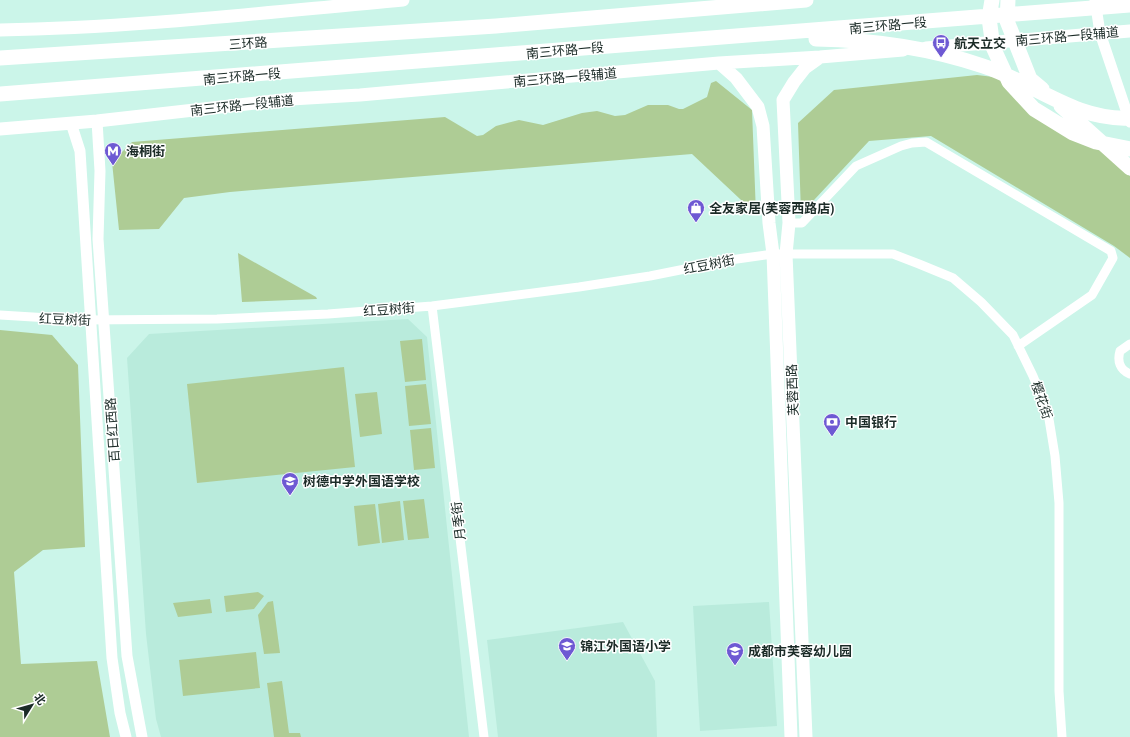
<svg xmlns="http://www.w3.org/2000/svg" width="1130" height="737" font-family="'Roboto Condensed','Noto Sans SC',sans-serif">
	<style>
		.built { fill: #b9ebdc }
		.green { fill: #aecc95 }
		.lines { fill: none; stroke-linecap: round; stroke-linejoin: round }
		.minor { stroke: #fff; stroke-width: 9 }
		.tertiary { stroke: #fff; stroke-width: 11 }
		.secondary { stroke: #fff; stroke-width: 13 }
		.trunk { stroke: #fff; stroke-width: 15 }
		.labels { text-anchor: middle; stroke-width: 3; stroke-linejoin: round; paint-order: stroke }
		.street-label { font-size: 13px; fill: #1b2b27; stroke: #fff }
		.poi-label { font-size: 13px; font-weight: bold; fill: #1b2b27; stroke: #fff; text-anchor: start }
	</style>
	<rect width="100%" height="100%" fill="#cbf5e9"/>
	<!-- built -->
	<path class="built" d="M408,319L427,337L469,737H161L156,719L146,634L127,358L149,334Z
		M769,602L777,726L700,731L693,606Z
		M623,622L655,681L657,737H498L487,640Z"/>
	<!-- green -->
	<path class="green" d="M977,75L1002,78L1096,145L1130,176V258L1114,246L931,136L869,141L801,214L798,123L834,90Z
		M716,81L752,110L756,214L692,154L230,192L184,198L159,229L119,230L112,162L132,142L445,117L477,136L483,135L496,126L519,120L543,125L582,113L597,111L615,116L625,115L648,105H668L679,109H683L707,97L711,83Z
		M238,253L316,297L317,299L242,302Z
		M0,330L52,335L78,365L85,547L43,550L14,572L21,664L97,661L110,737H0Z
		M422,339L426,380L405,382L400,341Z
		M344,367L355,467L197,483L187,384Z
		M426,384L431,424L409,426L405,386Z
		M377,392L382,434L360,437L355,394Z
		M431,428L435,468L414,470L410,430Z
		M424,499L429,538L408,540L403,501Z
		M400,501L404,540L382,543L378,504Z
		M375,504L380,543L358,546L354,506Z
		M258,592L264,596L254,609L226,612L224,596Z
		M210,599L212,613L178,617L173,603Z
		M273,601L280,653L264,654L258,615L268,602Z
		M256,652L260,688L183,696L179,660Z
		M282,681L289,733H300L301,737H274L267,683Z"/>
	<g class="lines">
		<!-- minor -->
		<path class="minor" d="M789,223H802L856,166L901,146L912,143L926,142L1111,251L1113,258L1092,295L1018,346
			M432,306L484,737
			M0,315L82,320L217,319L328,314L432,306L579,287L650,276L730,260L773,254H893L919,264L953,278L981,302L1013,335L1033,376L1048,413L1055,456L1059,503V691L1062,737
			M1130,344L1120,351C1117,361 1120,370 1130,374"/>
		<!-- tertiary -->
		<path class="tertiary" d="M1095,0L1100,33L1130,122
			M97,121L100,171L98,239L127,656L142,737
			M71,123L80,151L112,658L120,713L126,737"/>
		<!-- secondary -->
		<path class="secondary" d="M0,30C134,28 269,12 403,0
			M926,48L1130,31
			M719,63L736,78L758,107L763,126L769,223L773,254L791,737
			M0,129L97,121L291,99L360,95L719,63L820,57L903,50
			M806,737L786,254L789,223L783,100L794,82L805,68L819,58"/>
		<!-- trunk -->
		<path class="trunk" d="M992,0L989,18L993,47L1009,82L1034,109L1073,133L1096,142L1130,149
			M1008,0L1007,21L1030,79L1042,89
			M816,39C872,40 930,48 983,66C1033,82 1075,121 1130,118
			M0,58L496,26L806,0
			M0,94L1130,5
			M1061,106L1130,168"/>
	</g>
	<!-- icons -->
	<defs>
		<symbol id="bus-pin" viewBox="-11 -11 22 30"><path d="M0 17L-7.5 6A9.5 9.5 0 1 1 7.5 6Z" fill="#6e59d3" stroke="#fff"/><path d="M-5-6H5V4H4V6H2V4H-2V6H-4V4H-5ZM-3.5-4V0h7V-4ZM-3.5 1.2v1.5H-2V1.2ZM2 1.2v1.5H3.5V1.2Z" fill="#fff"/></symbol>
		<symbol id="metro-pin" viewBox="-11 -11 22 30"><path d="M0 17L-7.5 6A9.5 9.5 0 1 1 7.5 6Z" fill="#6e59d3" stroke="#fff"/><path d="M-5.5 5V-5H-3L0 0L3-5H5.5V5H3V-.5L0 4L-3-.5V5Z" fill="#fff"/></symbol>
		<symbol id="shop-pin" viewBox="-11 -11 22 30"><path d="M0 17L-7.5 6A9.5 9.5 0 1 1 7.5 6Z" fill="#6e59d3" stroke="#fff"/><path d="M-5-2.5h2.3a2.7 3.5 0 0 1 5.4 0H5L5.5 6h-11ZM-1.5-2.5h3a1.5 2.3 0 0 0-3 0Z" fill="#fff"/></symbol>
		<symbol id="bank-pin" viewBox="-11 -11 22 30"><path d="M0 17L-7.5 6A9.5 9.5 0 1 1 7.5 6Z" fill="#6e59d3" stroke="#fff"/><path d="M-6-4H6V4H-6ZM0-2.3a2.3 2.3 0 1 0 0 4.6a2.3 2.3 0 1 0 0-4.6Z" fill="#fff"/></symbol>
		<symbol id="school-pin" viewBox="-11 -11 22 30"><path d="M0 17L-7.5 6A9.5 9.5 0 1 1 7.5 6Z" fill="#6e59d3" stroke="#fff"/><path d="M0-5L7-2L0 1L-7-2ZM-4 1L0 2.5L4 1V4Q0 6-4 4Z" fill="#fff"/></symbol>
	</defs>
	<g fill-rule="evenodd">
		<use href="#bus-pin" x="931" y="33" width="20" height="27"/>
		<use href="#metro-pin" x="103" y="141" width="20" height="27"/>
		<use href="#shop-pin" x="686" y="198" width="20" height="27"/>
		<use href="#bank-pin" x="822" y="412" width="20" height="27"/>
		<use href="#school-pin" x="280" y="471" width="20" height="27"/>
		<use href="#school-pin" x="557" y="636" width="20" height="27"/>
		<use href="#school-pin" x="725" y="641" width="20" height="27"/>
	</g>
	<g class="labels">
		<!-- street labels -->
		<g class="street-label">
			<text transform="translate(888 25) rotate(-5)" y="5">南三环路一段</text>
			<text transform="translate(1067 36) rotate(-5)" y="5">南三环路一段辅道</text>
			<text transform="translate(248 43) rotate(-4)" y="5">三环路</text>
			<text transform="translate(565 50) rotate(-5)" y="5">南三环路一段</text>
			<text transform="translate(242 76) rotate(-5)" y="5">南三环路一段</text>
			<text transform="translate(565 77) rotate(-5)" y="5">南三环路一段辅道</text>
			<text transform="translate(242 105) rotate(-6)" y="5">南三环路一段辅道</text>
			<text transform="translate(709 264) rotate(-11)" y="5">红豆树街</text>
			<text transform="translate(389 309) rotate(-4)" y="5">红豆树街</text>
			<text transform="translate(65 319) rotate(2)" y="5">红豆树街</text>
			<text transform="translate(792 390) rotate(-92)" y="5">芙蓉西路</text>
			<text transform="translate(1042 400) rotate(71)" y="5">樱花街</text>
			<text transform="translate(112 430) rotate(-94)" y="5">百日红西路</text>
			<text transform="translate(458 521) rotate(-97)" y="5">月季街</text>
		</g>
		<!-- poi labels -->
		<g class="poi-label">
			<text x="954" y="48">航天立交</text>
			<text x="126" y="156">海桐街</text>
			<text x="709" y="213">全友家居(芙蓉西路店)</text>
			<text x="845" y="427">中国银行</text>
			<text x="303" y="486">树德中学外国语学校</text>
			<text x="580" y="651">锦江外国语小学</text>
			<text x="748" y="656">成都市芙蓉幼儿园</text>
		</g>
	</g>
	<!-- north arrow -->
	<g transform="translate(32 705) rotate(53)" stroke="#ffffff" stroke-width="3" paint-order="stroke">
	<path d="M0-3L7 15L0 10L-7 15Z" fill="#1b2b27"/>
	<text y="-6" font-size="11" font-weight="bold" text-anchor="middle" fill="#1b2b27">北</text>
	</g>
</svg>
